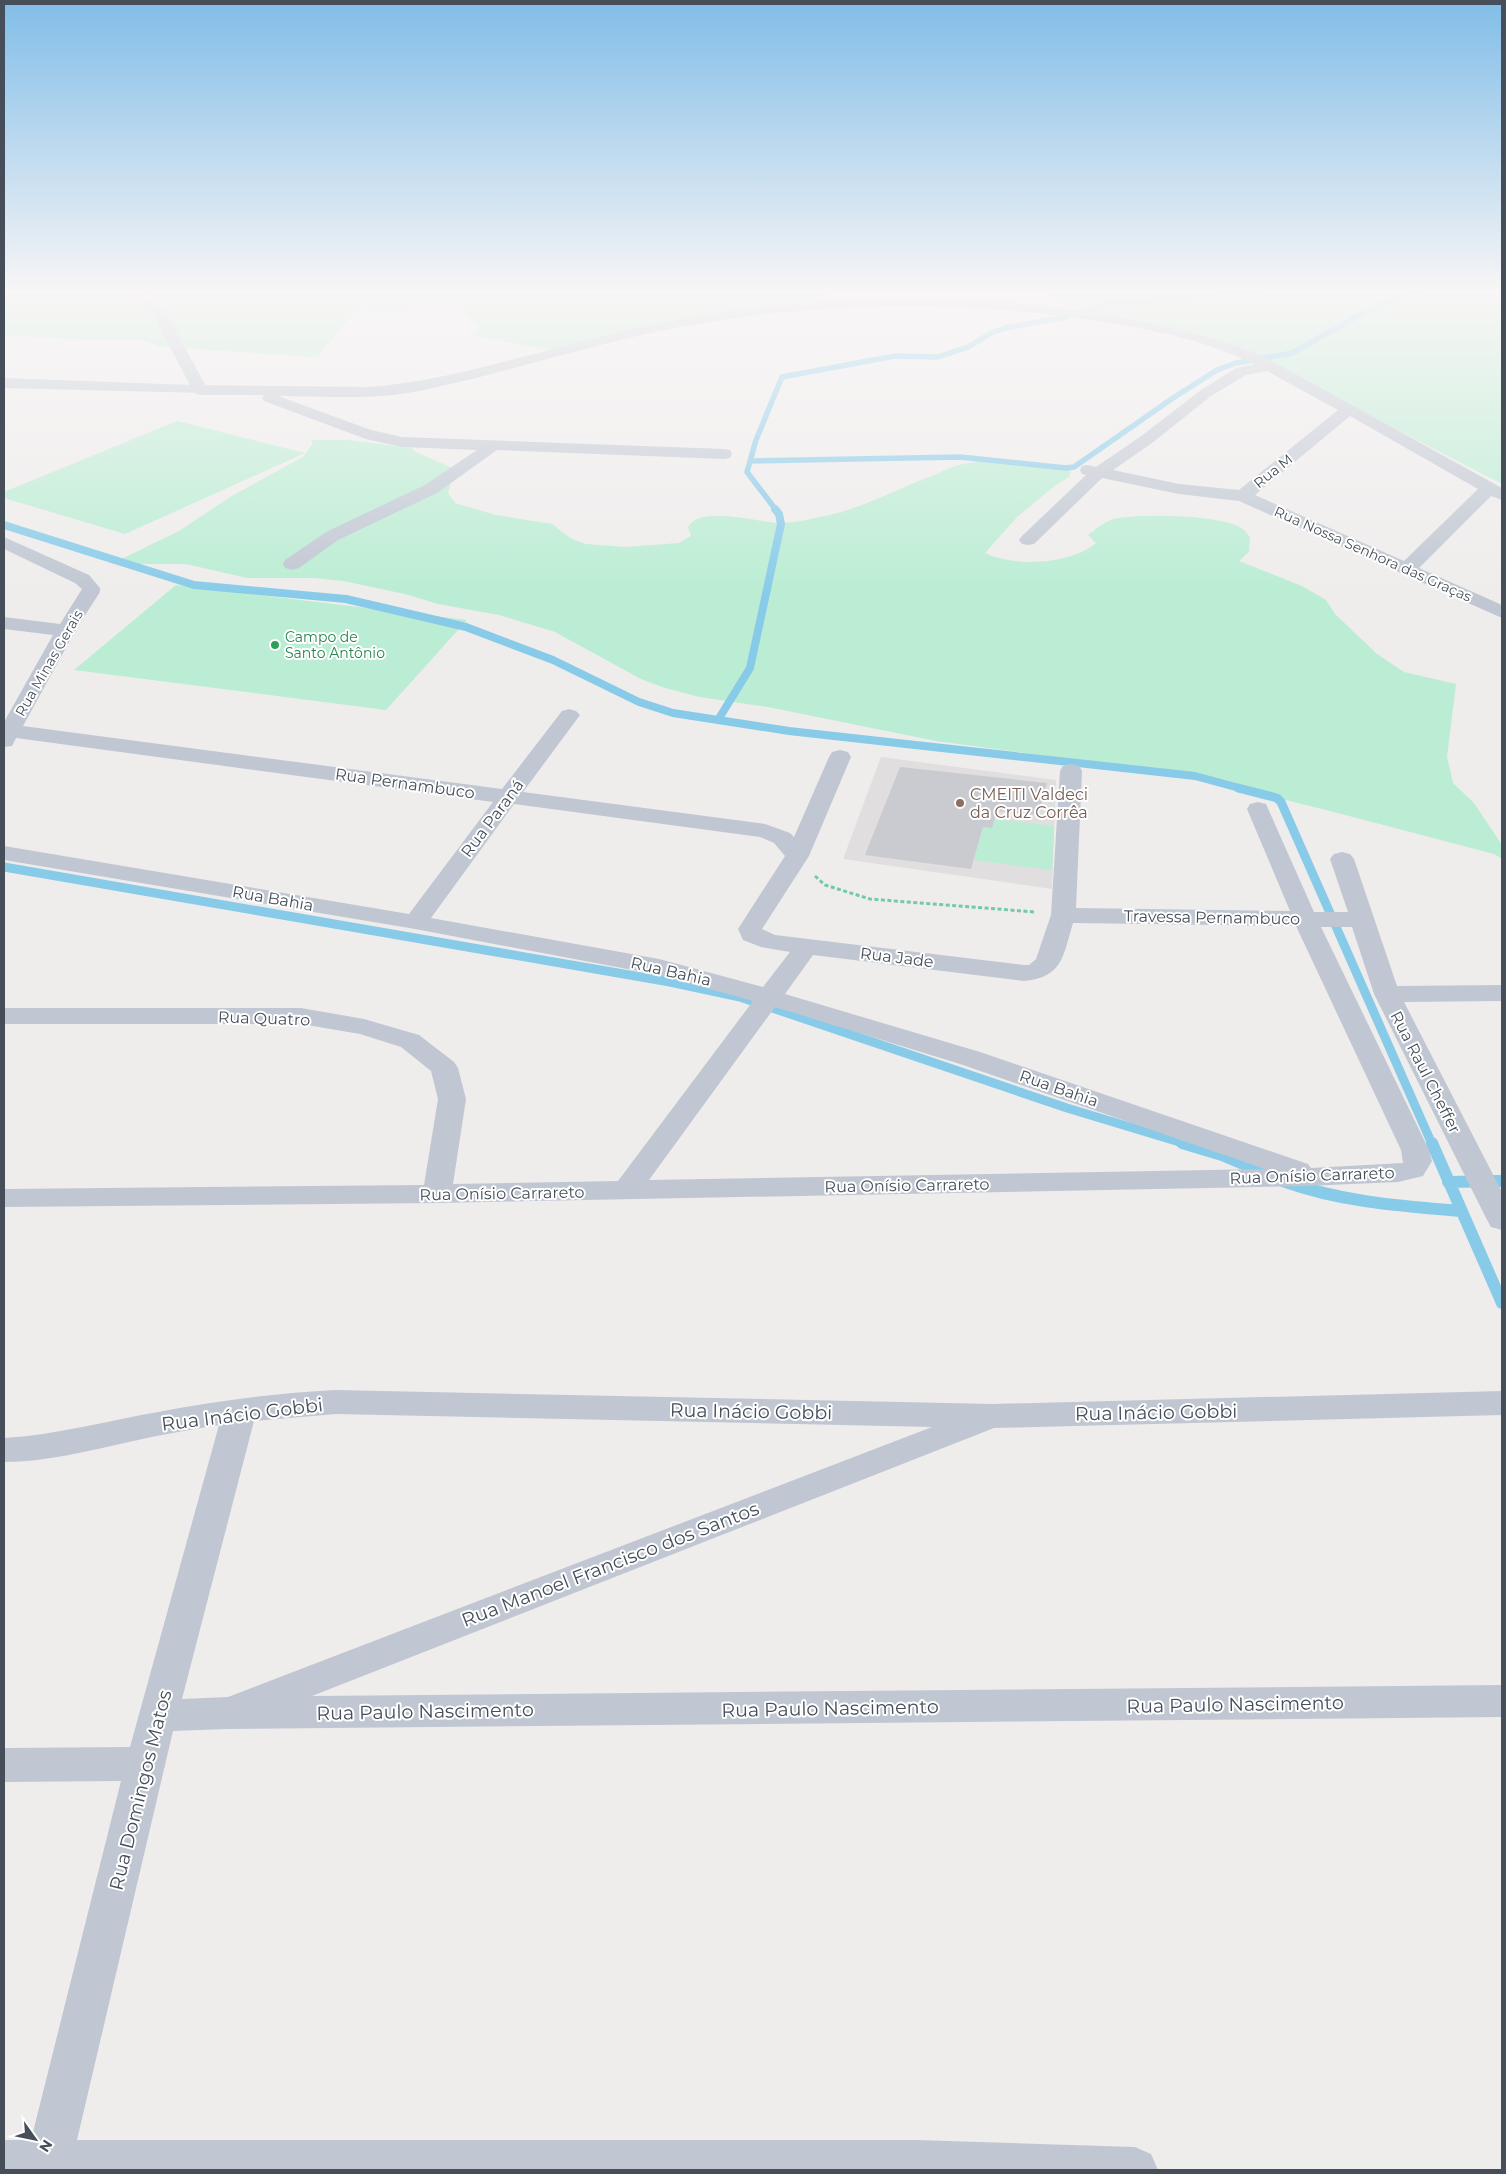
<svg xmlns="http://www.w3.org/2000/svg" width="1506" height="2174" font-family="Montserrat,sans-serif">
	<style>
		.education { fill: #e0dede }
		.green { fill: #baedd3 }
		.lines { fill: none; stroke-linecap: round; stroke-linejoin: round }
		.stream-far3 { stroke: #88cbe9; stroke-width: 5.5 }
		.stream-far2 { stroke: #88cbe9; stroke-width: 8 }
		.stream-far1 { stroke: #88cbe9; stroke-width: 9 }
		.stream { stroke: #88cbe9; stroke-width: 12 }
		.building { fill: #c9cbd1 }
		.path { stroke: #73caa8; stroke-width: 3; stroke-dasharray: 4 2.5; stroke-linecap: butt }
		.minor { fill: #c0c7d2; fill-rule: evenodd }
		.tertiary { fill: #c0c7d2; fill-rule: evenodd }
		.leisure-dot { fill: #2e9e5b; stroke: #fff; stroke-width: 2 }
		.education-dot { fill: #8d6e63; stroke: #fff; stroke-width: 2 }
		.labels { text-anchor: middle; stroke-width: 4; stroke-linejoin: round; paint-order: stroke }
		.far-street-label { font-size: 14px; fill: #454e59; stroke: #fff }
		.far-leisure-label { font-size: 14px; fill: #27864d; stroke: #fff; text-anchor: start }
		.street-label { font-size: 16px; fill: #454e59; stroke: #fff }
		.education-label { font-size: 16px; fill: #785e54; stroke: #fff; text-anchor: start }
		.near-street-label { font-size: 19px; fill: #454e59; stroke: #fff }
	</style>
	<rect width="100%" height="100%" fill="#efecec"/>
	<!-- education -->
	<path class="education" d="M881,757L1056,780L1052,889L843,859Z"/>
	<!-- green -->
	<path class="green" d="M4,291H830L824,302L780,306L551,351L472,335L479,327L460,309L369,311L358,309L317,357L161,347L143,340H80L4,335Z
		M1044,291H1502V484L1347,404L1276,372L1167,330L1082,311L1047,296Z
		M177,421L305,453L125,534L4,498V492Z
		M311,440H348L412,448L414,451L452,468L453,476L448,493L455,503L496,515L552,524L570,538L586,544L626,547L679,543L691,536L688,527C700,505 757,522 778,523C792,523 807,520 820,517C860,510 896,489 934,475C942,472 950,467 959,465C994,457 1033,460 1068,469L1071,472L1069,477L1057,484L1017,517L985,553C1015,567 1070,565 1096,543L1088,535C1097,528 1106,520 1118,518C1145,514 1221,514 1243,529C1246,531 1248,535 1250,538L1249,552L1239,561L1302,586L1326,600L1335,614L1377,654L1404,672L1456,684L1447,757L1453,783L1474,803L1502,845V859L1494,854L1330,811L1158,768L1106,764L936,741L768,707L699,697L662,687L641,679L555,632L499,615L438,604L405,594L343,581L314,578H247L186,564H111L179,531L230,497L303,457L313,443Z
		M176,585L467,620L386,710L74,670Z
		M995,819L1054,826L1052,870L974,860L983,827L992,828Z"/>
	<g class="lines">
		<!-- stream-far3 -->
		<path class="stream-far3" d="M750,461L960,457L1066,468L1074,467L1173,398L1217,370L1236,363L1292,353L1367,311L1415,291
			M776,510L747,472L756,440L782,377L895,356L938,357L968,347L991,333L1005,328L1065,317L1109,304L1260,291"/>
		<!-- stream-far2 -->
		<path class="stream-far2" d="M4,525L194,585L346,599L466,627L553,660L639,702L673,713L789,731L1195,776L1243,789
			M718,720L750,668L781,524L779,514L775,509"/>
		<!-- stream-far1 -->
		<path class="stream-far1" d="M1238,788L1277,798L1281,802L1432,1144
			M4,867L670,982L740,997L1067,1108L1186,1144"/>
		<!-- stream -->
		<path class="stream" d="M1182,1143L1222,1155L1267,1174
			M1432,1143L1502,1303
			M1283,1181C1341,1202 1400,1206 1461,1211
			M1448,1182L1502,1181"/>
	</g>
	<!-- building -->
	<path class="building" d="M900,767L1047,783L1038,815L997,811L992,828L983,827L971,869L865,855Z"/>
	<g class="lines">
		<!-- path -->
		<path class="path" d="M815,876L825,885L870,899L1035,912"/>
		<!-- minor -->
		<path class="minor" d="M898,297C985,298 1070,305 1154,324C1195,332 1233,342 1270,360L1502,488V500L1491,496L1419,568L1502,605V618L1239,501L1179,494L1102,478L1034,544L1028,545L1022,544L1019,540L1022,536L1086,475L1082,474L1080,470L1082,466L1088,465L1096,467L1140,437L1201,390L1236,368L1255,364C1199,336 1123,324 1062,316C926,299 789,304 655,332C595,345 535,363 476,378C448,384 420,392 393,395C355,399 316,396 278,396L371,430L402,437L724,449L730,450L732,454L730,458L724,459L497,450L437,493L338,540L299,568L292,570L285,568L283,564L285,560L326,532L425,485L477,450L402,447L366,439L264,401L262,398L264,395H200L195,393L192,390L195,387L200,385L370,387C456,380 540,350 624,331C715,310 805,300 898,297ZM1267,371L1338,410L1239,490L1179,484L1113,470L1152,443L1211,396L1246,375ZM1350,416L1478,489L1404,561L1255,495Z
			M4,537L89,575L100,588V592L75,631L23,726L502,789L562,711L569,709L576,711L580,715L523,792L765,824L790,833L794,837L829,757L832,752L840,750L848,752L851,757L809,856L762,929L775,935L1024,965H1029L1036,959L1051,915L1060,771L1063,766L1071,764L1079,766L1082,771L1076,908L1290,911L1247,809L1250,804L1258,802L1266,804L1314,912H1348L1330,859L1334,854L1342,852L1350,854L1354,859L1397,986L1502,985V1001L1404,1002L1502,1192V1230L1491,1227L1487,1220L1374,994L1352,927H1321L1429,1150L1432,1161L1423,1176L1398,1182L1306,1186L437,1203L4,1207V1189L424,1185L438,1099L431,1071L401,1047L360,1034L301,1024H4V1008H301L364,1019L419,1035L454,1062L458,1068L466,1099L453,1184L618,1181L753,1001L659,975L415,929L4,860V846L409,914L493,802L16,738L12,746L4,747V722L53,635L4,629V617L60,624L82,589L75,583L4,549ZM514,804L760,837L774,843L785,856L738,929L743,940L761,947L790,952L763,987L659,959L431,918ZM1073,923L1296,926L1401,1150L1403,1163L1311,1168L1308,1164L980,1052L785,994L813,955L1024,981C1064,977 1063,955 1073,923ZM775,1007L960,1064L1265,1169L649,1180Z
			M336,1390L993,1404L1502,1391V1415L994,1428L312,1696L1502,1685V1717L227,1729L173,1731L77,2140H917L1135,2147L1151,2154L1158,2170H4V2140H31L121,1781L4,1782V1748L130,1747L219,1425C189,1430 159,1435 129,1442C87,1451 46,1462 4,1462V1438C56,1435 106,1421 158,1412C217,1401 276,1393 336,1390ZM336,1414L932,1427L228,1697L182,1699L254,1421Z"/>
		<!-- tertiary -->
		<path class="tertiary" d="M129,291H144L165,311L208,390L205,393L4,388V378L190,385L152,313Z"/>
	</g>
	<!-- sky -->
	<linearGradient id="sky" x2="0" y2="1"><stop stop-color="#81bde8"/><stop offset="0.49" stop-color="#f8f6f6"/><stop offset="1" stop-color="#f8f6f6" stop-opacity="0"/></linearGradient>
	<rect width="1506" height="596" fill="url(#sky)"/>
	<!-- markers -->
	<circle class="leisure-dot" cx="275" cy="645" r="5"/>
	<circle class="education-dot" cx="960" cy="803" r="5"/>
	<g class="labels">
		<!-- far-street labels -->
		<g class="far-street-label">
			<text transform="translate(1273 471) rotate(-39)" y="5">Rua M</text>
			<text transform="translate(1373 554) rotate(24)" y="5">Rua Nossa Senhora das Graças</text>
			<text transform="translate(49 663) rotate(-60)" y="5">Rua Minas Gerais</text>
		</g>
		<!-- far-leisure labels -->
		<g class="far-leisure-label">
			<text x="285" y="642">Campo de<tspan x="285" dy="16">Santo Antônio</tspan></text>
		</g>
		<!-- street labels -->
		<g class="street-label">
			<text transform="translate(405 783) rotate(8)" y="6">Rua Pernambuco</text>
			<text transform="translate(492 818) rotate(-53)" y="6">Rua Paraná</text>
			<text transform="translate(273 898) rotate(10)" y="6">Rua Bahia</text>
			<text transform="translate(1212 917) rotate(1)" y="6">Travessa Pernambuco</text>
			<text transform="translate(897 957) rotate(7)" y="6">Rua Jade</text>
			<text transform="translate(671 971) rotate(13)" y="6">Rua Bahia</text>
			<text transform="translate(264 1018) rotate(2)" y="6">Rua Quatro</text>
			<text transform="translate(1426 1072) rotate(63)" y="6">Rua Raul Cheffer</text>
			<text transform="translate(1059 1088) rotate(19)" y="6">Rua Bahia</text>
			<text transform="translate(1312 1175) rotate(-2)" y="6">Rua Onísio Carrareto</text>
			<text transform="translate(907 1185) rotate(-1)" y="6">Rua Onísio Carrareto</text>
			<text transform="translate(502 1193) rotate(-1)" y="6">Rua Onísio Carrareto</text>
		</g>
		<!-- education labels -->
		<g class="education-label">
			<text x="970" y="800">CMEITI Valdeci<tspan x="970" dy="18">da Cruz Corrêa</tspan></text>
		</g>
		<!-- near-street labels -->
		<g class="near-street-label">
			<text transform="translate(751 1411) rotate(1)" y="7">Rua Inácio Gobbi</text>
			<text transform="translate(1156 1412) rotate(-1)" y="7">Rua Inácio Gobbi</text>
			<text transform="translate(242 1414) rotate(-7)" y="7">Rua Inácio Gobbi</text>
			<text transform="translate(610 1564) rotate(-21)" y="7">Rua Manoel Francisco dos Santos</text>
			<text transform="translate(1235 1704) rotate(-1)" y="7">Rua Paulo Nascimento</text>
			<text transform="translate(830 1708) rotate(-1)" y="7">Rua Paulo Nascimento</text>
			<text transform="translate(425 1711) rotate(-1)" y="7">Rua Paulo Nascimento</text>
			<text transform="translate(140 1790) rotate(-76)" y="7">Rua Domingos Matos</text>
		</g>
	</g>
	<!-- border -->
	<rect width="1506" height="2174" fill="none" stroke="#454e59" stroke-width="10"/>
	<!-- north arrow -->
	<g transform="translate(35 2139) rotate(123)" stroke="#ffffff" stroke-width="4" paint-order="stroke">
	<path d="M0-4L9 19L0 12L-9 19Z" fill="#454e59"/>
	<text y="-8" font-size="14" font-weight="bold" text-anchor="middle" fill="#454e59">N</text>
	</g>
</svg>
